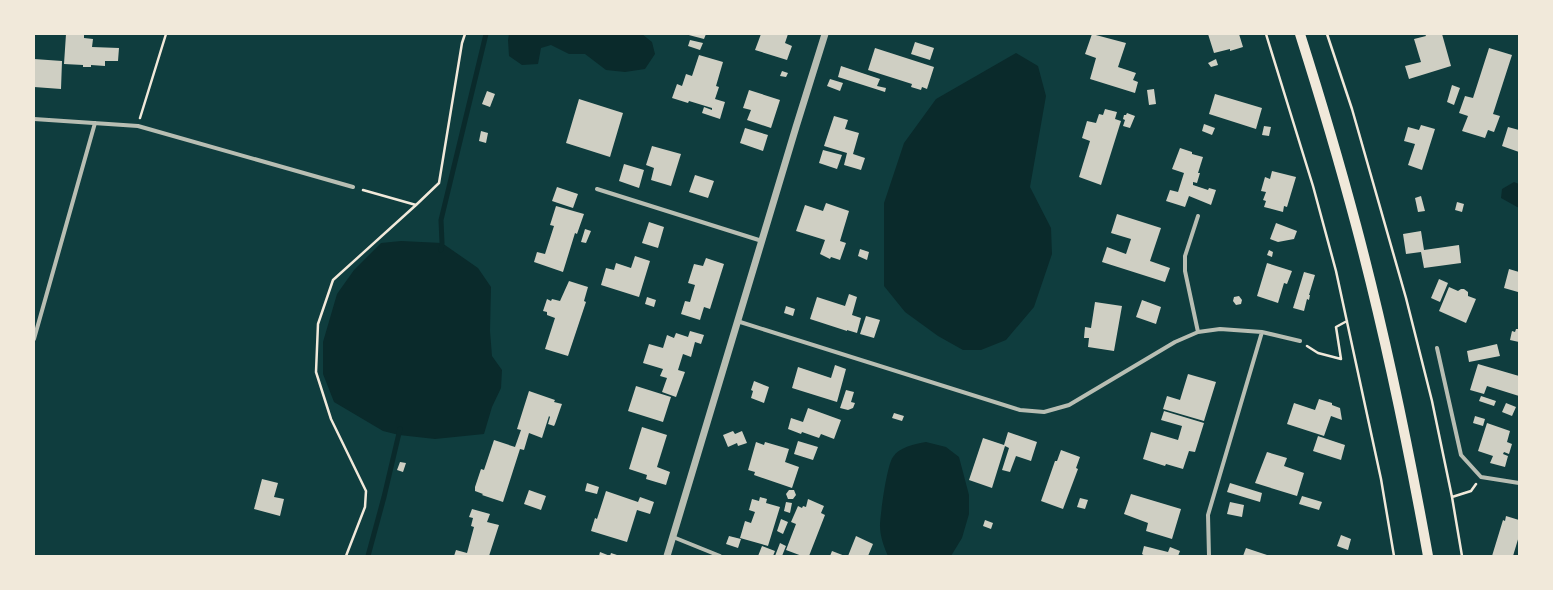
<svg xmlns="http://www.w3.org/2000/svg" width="1553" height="590" font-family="'Exo 2',sans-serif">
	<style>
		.water { fill: #0a2a2b }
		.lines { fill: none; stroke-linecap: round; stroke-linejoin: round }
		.stream { stroke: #0a2a2b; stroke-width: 5 }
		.building { fill: #cfcfc3 }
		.path { stroke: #f1e9da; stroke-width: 2.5 }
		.minor { stroke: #b8beb3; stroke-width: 4 }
		.tertiary { stroke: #b8beb3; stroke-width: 7 }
		.primary { stroke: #f1e9da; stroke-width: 10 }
	</style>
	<rect width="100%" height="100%" fill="#0f3d3e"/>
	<!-- water -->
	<path class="water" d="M509,34H642L652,42L655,54L645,69L625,72L606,70L585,54H569L551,45L541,48L538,64L522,65L509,56L508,40Z
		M1016,53L1038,66L1046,96L1030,187L1051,228L1052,254L1034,307L1006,340L981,350H963L938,336L905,312L884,286V203L904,143L936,99Z
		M1514,182L1519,184V208L1501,198L1502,189Z
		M401,241L442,243L478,268L491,287L490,331L492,356L502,370L501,388L492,407L484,434L435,439L399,435L383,431L334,402L323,374V342L337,294L354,270L381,243Z
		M926,442L946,447L959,457L969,495V514L962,538L951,556H888C884,547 880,536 880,526C880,516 887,464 893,457C899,447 915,444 926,442Z"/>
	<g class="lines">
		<!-- stream -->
		<path class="stream" d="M441,250L442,243L441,220L486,34
			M368,556L384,497L400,429"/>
	</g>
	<!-- building -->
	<path class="building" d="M66,34H84V38L93,39L92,47L119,48L118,61H105V66L91,65V67H83V65L64,64Z
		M685,34H706L704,39Z
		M761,34H788L785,43L792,46L787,60L755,50Z
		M1092,34L1126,43L1118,67L1136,73L1133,80L1138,82L1135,93L1090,79L1096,58L1085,54Z
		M1208,34H1239L1243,47L1230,51V49L1214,53Z
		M1425,34H1442L1451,66L1409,79L1405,66L1421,62L1414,39L1426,36Z
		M690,40L703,43L700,50L688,46Z
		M915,42L934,48L930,60L911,54Z
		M875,48L934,67L927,89L922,87L921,90L911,87L912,84L868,70Z
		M1489,48L1512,55L1493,114L1500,116L1494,132L1488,130L1485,138L1462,131L1468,116L1459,113L1465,96L1473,98Z
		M699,55L723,62L716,86L719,87L715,99L725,102L720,119L702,113L704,107L712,110V108L689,101L688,103L672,98L677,84L682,86L686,74L692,76Z
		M34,59L62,61L61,89L34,87Z
		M1216,59L1218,65L1211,67L1208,63Z
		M841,66L880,79L877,86L886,88L885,92L838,77Z
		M782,71L788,73L786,77L780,76Z
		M830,79L843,83L840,91L827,86Z
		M1452,85L1460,88L1454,105L1447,102Z
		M1154,89L1156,104L1149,105L1147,90Z
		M749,90L780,100L771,128L747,120L751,110L743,108Z
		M487,91L495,94L490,107L482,104Z
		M1215,94L1262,108L1256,129L1209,114Z
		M579,99L623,113L610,157L566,143Z
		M1105,109L1117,112L1115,119L1121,121L1101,185L1079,177L1090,141L1082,138L1087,121L1096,123L1099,114L1103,115Z
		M1127,113L1135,116L1130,128L1123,126L1125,120L1123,119L1124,115H1126Z
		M834,116L848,120L845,129L859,133L853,154L865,158L861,170L844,165L847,153L824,146Z
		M1204,124L1215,128L1212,135L1202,131Z
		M1421,125L1435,129L1422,170L1408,165L1415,144L1404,141L1408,127L1419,130Z
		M1264,126L1271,127L1269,136L1262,135Z
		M1508,127L1519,130V152L1502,146Z
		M745,128L768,135L763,151L740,143Z
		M481,131L488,133L486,143L479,141Z
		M652,146L681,154L671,186L651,180L654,168L646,165Z
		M1180,148L1192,152V154L1203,157L1198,173H1200L1197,183L1193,182V185L1208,190L1209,188L1216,190L1211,205L1189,196L1185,207L1166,201L1170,190L1178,192L1184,173L1172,169Z
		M823,150L842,155L837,169L819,163Z
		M624,164L644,170L639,188L619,181Z
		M1272,171L1296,177L1287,207L1284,206L1283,212L1264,207L1266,201L1263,200L1266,192L1261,191L1265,177L1270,179Z
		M695,175L714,181L708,198L689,192Z
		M557,187L578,194L573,208L552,201Z
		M1421,196L1425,211L1418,212L1415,198Z
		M1457,202L1464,204L1462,212L1455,210Z
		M826,203L849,211L840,241L846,243L840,260L831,257L830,259L820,254L825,240L796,231L805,205L823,211Z
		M556,206L584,214L577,234L575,233L563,272L534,262L537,252L545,254L554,226L550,225Z
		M1117,214L1161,228L1150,261L1170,268L1165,282L1102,262L1107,247L1126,254L1131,239L1111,233Z
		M649,222L664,227L658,248L642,243Z
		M1276,223L1297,231L1294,239L1278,242L1270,239Z
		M585,229L591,231L586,243L581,242Z
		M1421,231L1424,250L1459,245L1461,263L1424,268L1421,252L1406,254L1403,234Z
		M860,249L869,252L867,260L858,256Z
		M1269,250L1273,252L1272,257L1267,255Z
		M635,256L650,261L639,297L601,285L606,268L614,270L616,263L631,268Z
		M706,258L724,264L710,309L704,307L700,320L681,314L685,301L690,302L695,285L688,283L694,264L703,266Z
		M1267,263L1292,271L1287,284L1284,283L1278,303L1257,296Z
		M1509,269L1519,272L1518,292L1504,288Z
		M1304,272L1315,275L1309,295H1310L1309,300L1307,299L1304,311L1293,308Z
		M1439,279L1448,283L1440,302L1431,298Z
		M569,281L588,287L584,301L586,302L568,356L545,349L555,318L547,315V312L543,311L547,299L551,301L552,299L560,301Z
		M1449,287L1458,291L1461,289H1464L1468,292V296L1476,299L1466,323L1439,311Z
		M849,294L857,297L852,315L861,318L857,333L847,330V331L810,319L817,297L845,306Z
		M1239,296L1242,300L1241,304L1236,305L1233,301L1234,297Z
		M647,297L656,300L654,307L645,304Z
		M1142,300L1161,307L1156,324L1136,317Z
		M1095,302L1122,306L1114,351L1088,347L1089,338H1084L1085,327L1091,328Z
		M786,306L795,309L793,316L784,313Z
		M866,316L880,320L874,338L860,334Z
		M1516,329H1519V342L1510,340L1512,331L1515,332Z
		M690,331L704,335L701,344L695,342L691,357L683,354L678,370L685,372L676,397L662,392L667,378L660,376L663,369L643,363L649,344L663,348L667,335L674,338L676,333L688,337Z
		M1497,344L1500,356L1469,362L1467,351Z
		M1478,364L1519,376V396L1487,386L1484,394L1470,390Z
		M835,365L846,369L837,402L792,388L798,367L831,378Z
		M1188,374L1216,382L1204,421L1163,409L1167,396L1180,400Z
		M754,381L769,387L764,403L751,398L753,391L751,390Z
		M636,386L671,397L663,422L628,411Z
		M846,390L854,392L851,402L855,403L853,408L848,410L840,408Z
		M529,391L555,400L554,402L562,404L555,424L554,426L548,424L550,417L549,416L542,438L529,433L524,450L520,449L503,502L482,495L483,494L475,491V487L481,469L484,470L494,440L515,447L521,430L517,429Z
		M1481,396L1496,401L1494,406L1479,401Z
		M1319,399L1332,403V405L1340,408L1342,420L1331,416L1324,436L1287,424L1294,403L1315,410Z
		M1506,403L1516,407L1512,416L1502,412Z
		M808,408L841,420L834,439L821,434L819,438L802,432L801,434L788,429L791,418L803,422Z
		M1164,411L1204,423L1195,452L1189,451L1183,469L1166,464L1165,466L1143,459L1151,432L1178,440L1182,426L1161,420Z
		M894,413L904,416L902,421L892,418Z
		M1475,416L1485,419L1483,426L1473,423Z
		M1487,423L1510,431L1507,442L1512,444L1509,454L1504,452L1503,454L1508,456L1505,467L1490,463L1493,456L1478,451Z
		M642,427L667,435L657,467L670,472L666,485L646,479L647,475L629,469Z
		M733,431L735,434L742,431L747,443L738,446L737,443L728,447L723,435Z
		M1008,432L1037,442L1031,461L1016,456L1010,472L1002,470L1009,448L1005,446L992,488L969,480L983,438L1004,445Z
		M1318,436L1345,445L1341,460L1313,451Z
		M798,441L818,447L813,460L794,454Z
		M756,442L764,445L765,442L789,449L785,462L799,467L792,488L754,475L755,472L748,470Z
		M1061,450L1080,457L1076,468L1078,469L1063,509L1041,501L1055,461H1057Z
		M1267,452L1287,458L1284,466L1304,473L1297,496L1255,483Z
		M400,462L406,463L403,472L397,470Z
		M262,479L278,483L274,497L284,499L280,516L254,509Z
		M587,483L599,487L597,494L585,491Z
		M1230,483L1262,493L1260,502L1227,492Z
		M529,490L546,496L541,510L524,504Z
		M789,490H794L796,495L793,499H788L786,494Z
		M606,491L638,502L640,497L654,502L650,514L637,510L627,542L591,531L595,518L597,519Z
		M1131,494L1181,509L1172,539L1146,531L1148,523L1124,514Z
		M1302,496L1322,502L1319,510L1299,504Z
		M760,497L767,499L766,503L780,507L768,546L740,538L745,521L751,523L755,512L749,510L752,499L759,501Z
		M1080,498L1088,500L1085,509L1077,507Z
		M808,499L824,506L821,513L825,515L809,556H802L786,550L796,524L791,522L798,506L802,508L803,506L806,507Z
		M786,502L792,503L790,513L784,511Z
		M1230,502L1244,505L1242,517L1227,514Z
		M472,509L490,514L487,522L499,525L489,556H454L456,550L467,553L474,527L471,526L473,518L469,517Z
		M1506,516L1519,520V536L1513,556H1492L1503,520L1505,521Z
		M781,519L788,522L783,534L777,531Z
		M985,520L993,523L991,529L983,526Z
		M1341,535L1351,539L1348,550L1337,546Z
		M729,536L741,539L738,548L726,544Z
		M856,536L873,544L868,556H848Z
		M780,543L786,546L782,556H775Z
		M762,546L775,551L773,556H758Z
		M1144,546L1168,552L1170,547L1180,551L1178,556H1145L1142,554Z
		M1246,548L1270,556H1243Z
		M832,551L845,556H830Z
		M600,552L610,556L611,553L620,556H599Z"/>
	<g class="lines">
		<!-- path -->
		<path class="path" d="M1266,34L1313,186L1336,271L1381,479L1394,556
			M1327,34L1352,109L1406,298L1432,401L1452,497L1462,556
			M140,118L166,34
			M363,190L416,205
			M1307,346L1318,353L1341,359L1336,327L1347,321
			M1452,497L1471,491L1476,484
			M346,556L365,507L366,491L331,419L316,372L318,324L333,280L416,205L439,183L462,43L465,34"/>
		<!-- minor -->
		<path class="minor" d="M34,119L138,126L353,187
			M597,189L762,241
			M1198,216L1185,256V271L1198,332
			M737,321L1020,410L1044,412L1069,405L1175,342L1198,332L1220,329L1262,332L1300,341
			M34,339L95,123
			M1437,348L1461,455L1481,477L1519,483
			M673,537L720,556
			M1209,556L1208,515L1262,332"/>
		<!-- tertiary -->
		<path class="tertiary" d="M667,556L796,127L825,34"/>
		<!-- primary -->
		<path class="primary" d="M1300,34C1320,97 1339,161 1356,225C1385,334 1408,445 1428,556"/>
	</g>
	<!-- border -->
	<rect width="1553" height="590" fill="none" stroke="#f1e9da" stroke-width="70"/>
</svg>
